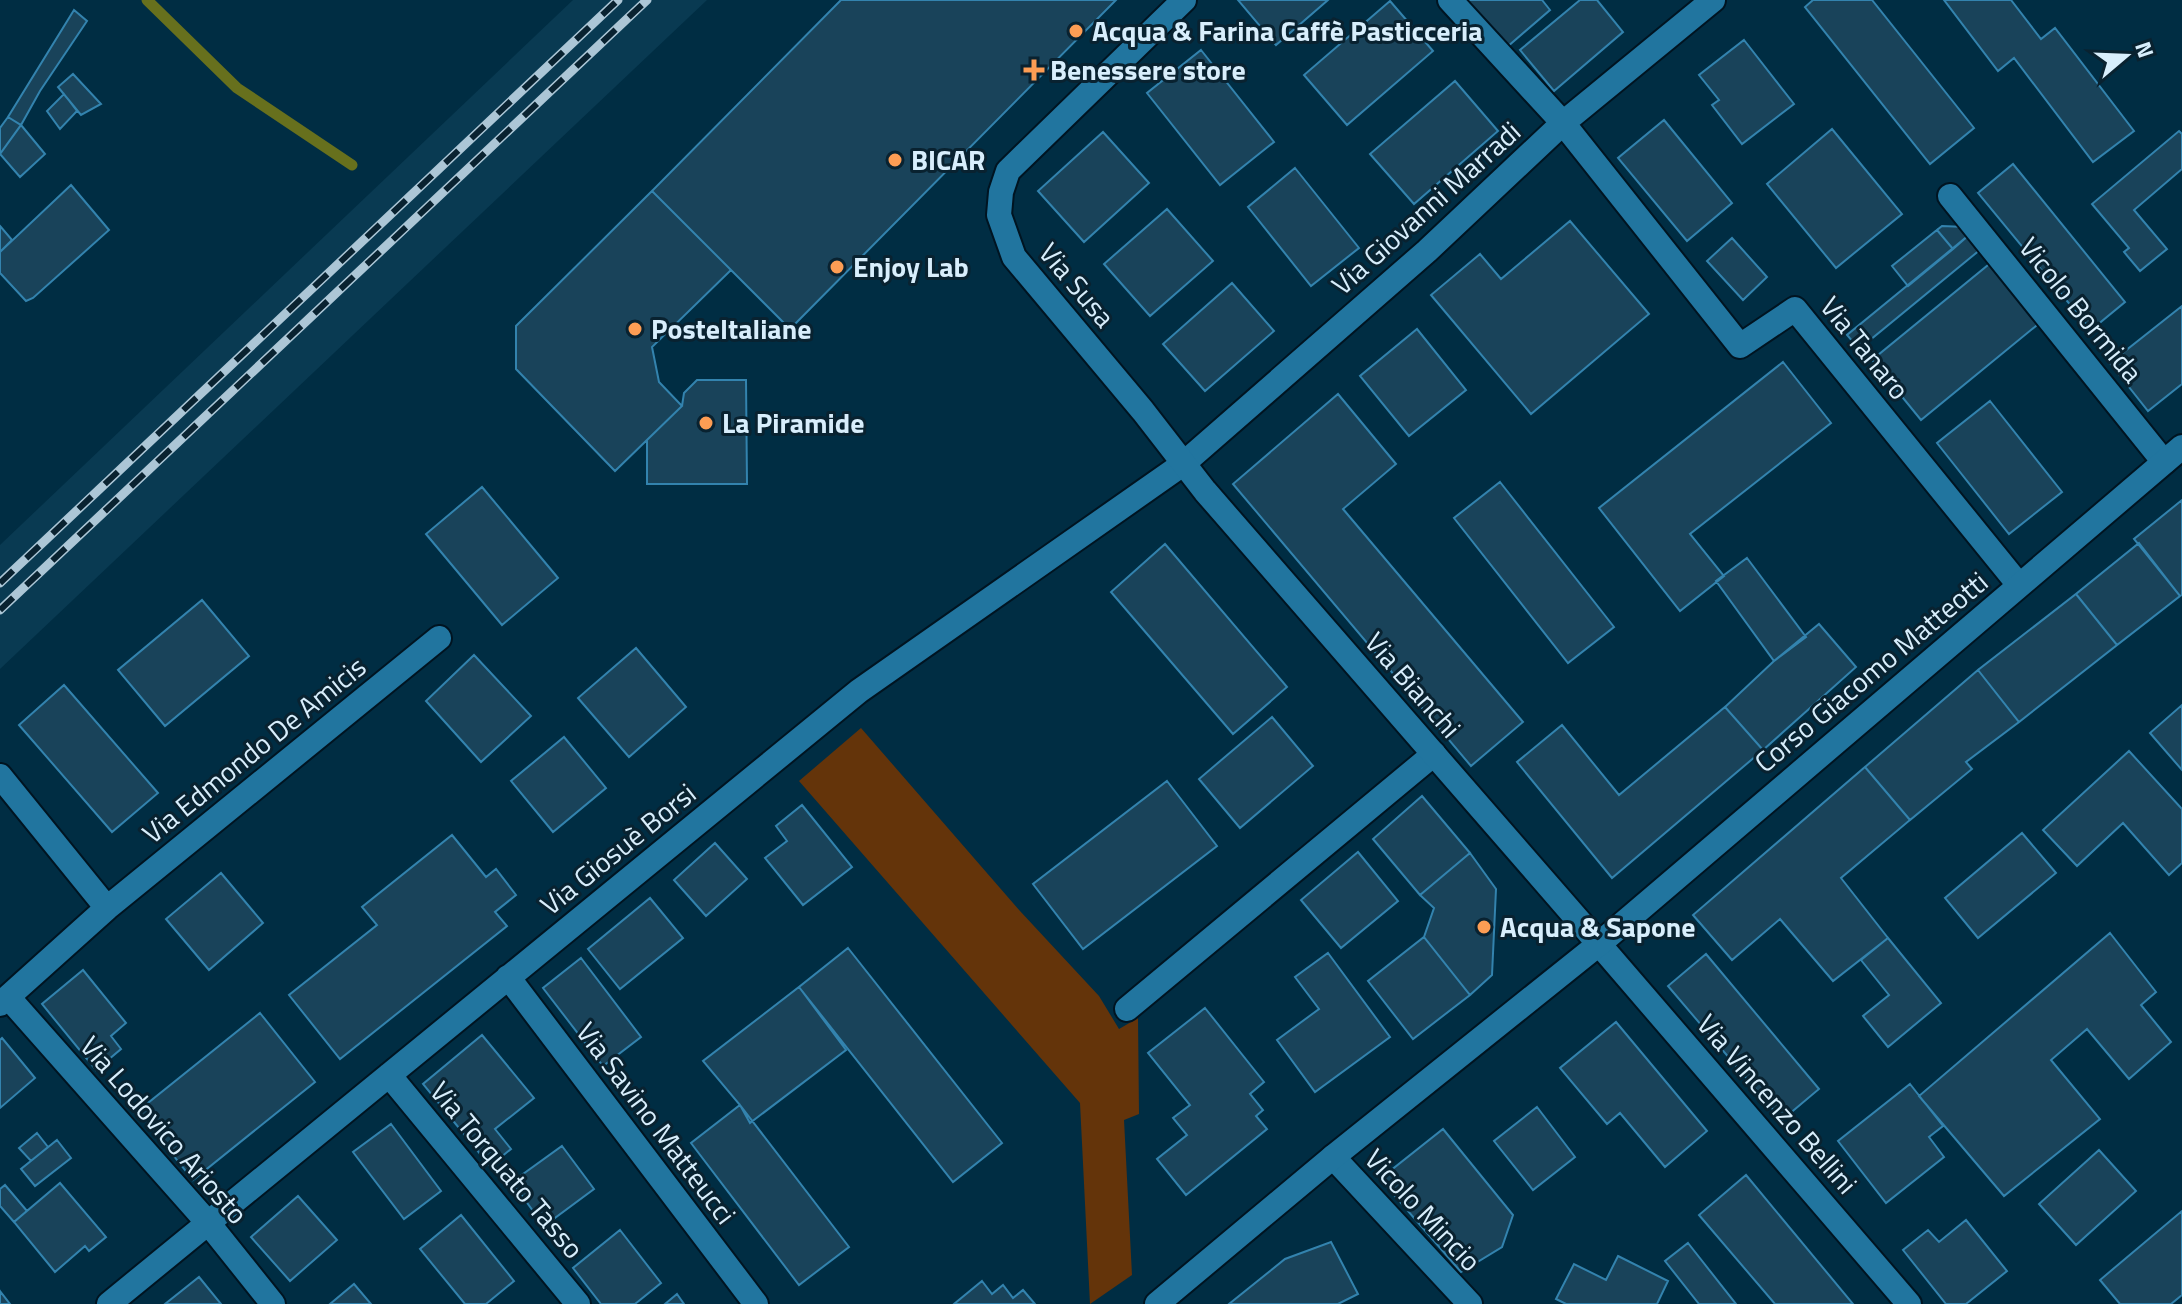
<svg xmlns="http://www.w3.org/2000/svg" width="2182" height="1304" font-family="'Titillium Web',sans-serif">
	<style>
		.built { fill: #093a52 }
		.green { fill: #64340a }
		.lines { fill: none; stroke-linecap: round; stroke-linejoin: round }
		.stream { stroke: #67701d; stroke-width: 11 }
		.building { fill: #19435a; stroke: #3383ae; stroke-width: 2 }
		.minor-casing { stroke: #001421; stroke-width: 28 }
		.tertiary-casing { stroke: #001421; stroke-width: 28 }
		.minor { stroke: #21759f; stroke-width: 24 }
		.tertiary { stroke: #21759f; stroke-width: 24 }
		.rail-casing { stroke: #acc6d6; stroke-width: 9 }
		.rail { stroke: #092230; stroke-width: 6; stroke-dasharray: 18; stroke-linecap: butt }
		.poi-dot { fill: #fd9d54; stroke: #092230; stroke-width: 3 }
		.labels { text-anchor: middle; stroke-width: 6; stroke-linejoin: round; paint-order: stroke }
		.poi-label { font-size: 28px; font-weight: bold; fill: #d8eefc; stroke: #092230; text-anchor: start }
		.street-label { font-size: 28px; fill: #d8eefc; stroke: #092230 }
	</style>
	<rect width="100%" height="100%" fill="#002d43"/>
	<!-- built -->
	<path class="built" d="M573,0H707L0,669V545Z"/>
	<!-- green -->
	<path class="green" d="M861,728L1020,911L1099,996L1119,1029L1138,1018L1139,1114L1124,1120L1132,1275L1090,1304L1080,1103L799,781Z"/>
	<g class="lines">
		<!-- stream -->
		<path class="stream" d="M147,0L237,88L352,165"/>
	</g>
	<!-- building -->
	<path class="building" d="M841,0H1116L790,329L652,191Z
		M1238,0H1328L1276,45Z
		M1467,0H1542L1550,10L1507,47Z
		M1580,0H1597L1623,32L1554,91L1520,50Z
		M1813,0H1872L1974,128L1930,164L1805,7Z
		M1944,0H2011L2041,39L2055,28L2134,131L2093,162L2014,58L1998,71Z
		M1390,1L1433,51L1347,125L1304,75Z
		M74,10L87,21L40,91L21,125L8,117Z
		M1744,40L1794,104L1742,144L1712,105L1719,100L1699,75Z
		M1201,50L1274,142L1220,185L1147,93Z
		M73,74L101,104L81,115L58,87Z
		M1455,81L1498,131L1414,204L1370,154Z
		M64,94L77,111L60,129L47,111Z
		M8,117L21,125L0,154V128Z
		M1664,120L1732,203L1687,241L1618,158Z
		M21,125L45,154L20,177L0,154Z
		M1832,129L1902,214L1836,268L1767,184Z
		M2179,131L2182,134V169L2134,210L2167,249L2140,271L2124,252L2129,248L2092,204Z
		M1103,132L1149,183L1084,242L1038,191Z
		M2013,164L2125,302L2091,330L1978,193Z
		M1295,168L1359,248L1311,286L1248,207Z
		M71,185L109,230L33,298L26,301L0,273V252Z
		M652,191L731,270L652,347L659,382L682,406L615,471L516,369V326Z
		M1167,209L1213,261L1150,316L1104,264Z
		M1570,221L1649,314L1531,414L1431,295L1480,254L1501,279Z
		M0,226L12,240L0,252Z
		M1942,226L1965,227L1969,235L1953,249L1937,230Z
		M1937,230L1953,249L1908,286L1892,266Z
		M1969,235L1981,249L1859,349L1847,335Z
		M1732,238L1767,277L1743,300L1707,261Z
		M1993,261L2042,321L1921,420L1872,360Z
		M1232,283L1274,331L1205,391L1163,344Z
		M2182,306V384L2148,411L2110,363Z
		M1417,329L1466,390L1409,436L1360,376Z
		M1783,362L1831,423L1690,534L1724,576L1680,611L1599,508Z
		M697,380H746L747,484H647V440L682,406L684,393Z
		M1338,394L1396,464L1343,509L1523,722L1471,766L1233,484Z
		M1990,401L2062,492L2009,534L1937,443Z
		M1500,482L1614,627L1568,663L1454,518Z
		M482,487L558,578L502,625L426,534Z
		M2182,500V595L2180,596L2134,539Z
		M2139,543L2180,596L2117,645L2076,594Z
		M1165,544L1287,687L1233,734L1111,592Z
		M1747,558L1806,637L1774,661L1716,581Z
		M2076,594L2117,645L2019,722L1978,670Z
		M202,600L249,656L165,726L118,670Z
		M1819,624L1856,667L1763,750L1725,707L1774,661Z
		M636,648L686,707L629,757L578,698Z
		M474,655L531,716L481,762L426,701Z
		M1978,670L2019,722L1966,762L1972,769L1910,820L1865,767Z
		M64,685L158,793L112,832L19,725Z
		M2182,705V770L2150,733Z
		M1725,707L1763,750L1612,878L1517,762L1562,725L1619,795Z
		M1272,717L1313,766L1240,828L1199,779Z
		M564,737L606,788L553,832L511,781Z
		M2129,751L2182,809V863L2169,875L2123,823L2077,866L2043,830Z
		M1865,767L1910,820L1841,878L1888,938L1833,981L1780,919L1732,960L1693,915Z
		M1167,781L1217,846L1083,949L1033,884Z
		M1422,796L1470,853L1420,895L1373,839Z
		M802,805L852,867L803,905L765,858L787,841L776,826Z
		M2022,833L2056,873L1978,938L1945,898Z
		M452,835L486,877L496,869L516,895L495,912L507,926L340,1059L289,995L377,925L362,907Z
		M715,843L747,879L706,916L674,880Z
		M1358,852L1398,901L1341,948L1301,900Z
		M1470,853L1496,889L1492,975L1470,995L1424,937L1434,908L1420,895Z
		M221,873L263,923L209,970L166,919Z
		M650,898L683,938L620,989L588,949Z
		M2110,933L2156,992L2141,1005L2171,1042L2129,1079L2087,1029L2051,1060L2100,1119L2004,1196L1919,1096Z
		M1424,937L1470,995L1413,1039L1368,981Z
		M1888,938L1941,1003L1888,1047L1863,1016L1889,995L1861,960Z
		M848,948L1002,1143L953,1182L799,987Z
		M1328,953L1390,1037L1315,1092L1277,1040L1319,1009L1295,977Z
		M1706,954L1819,1089L1782,1120L1668,986Z
		M581,958L641,1037L603,1066L543,988Z
		M83,970L126,1023L111,1036L121,1049L96,1070L42,1004Z
		M799,987L846,1050L750,1123L740,1105L703,1061Z
		M1205,1008L1264,1082L1250,1094L1263,1110L1256,1116L1267,1129L1186,1195L1157,1159L1187,1135L1173,1118L1190,1105L1148,1053Z
		M260,1013L315,1082L193,1180L138,1111Z
		M1616,1022L1707,1131L1665,1167L1620,1113L1607,1124L1560,1068Z
		M482,1035L534,1098L495,1129L511,1149L490,1166L423,1084Z
		M2,1038L35,1078L0,1108V1040Z
		M1910,1084L1943,1126L1929,1137L1944,1157L1886,1203L1838,1141Z
		M740,1105L849,1247L799,1285L691,1143Z
		M1537,1107L1575,1157L1533,1190L1494,1141Z
		M391,1124L441,1191L404,1219L353,1152Z
		M1443,1129L1513,1215L1502,1247L1461,1272L1380,1179Z
		M37,1133L48,1147L31,1161L19,1148Z
		M57,1140L71,1158L35,1186L21,1169Z
		M562,1146L594,1189L544,1226L512,1182Z
		M2099,1150L2136,1191L2076,1245L2039,1204Z
		M1746,1175L1853,1304H1775L1699,1215Z
		M60,1183L106,1237L89,1251L85,1246L55,1272L14,1222Z
		M5,1185L27,1211L14,1222L0,1206V1189Z
		M298,1196L337,1240L290,1281L251,1237Z
		M2182,1211V1295L2171,1304H2120L2100,1280Z
		M461,1215L514,1281L486,1304H465L420,1249Z
		M1966,1220L2007,1271L1966,1304H1946L1903,1250L1928,1230L1939,1242Z
		M620,1230L661,1283L635,1304H601L573,1268Z
		M1331,1242L1358,1294L1338,1304H1229L1285,1259Z
		M1688,1243L1736,1304H1699L1665,1261Z
		M1618,1256L1668,1281L1657,1304H1566L1556,1299L1574,1264L1606,1280Z
		M199,1277L221,1304H165Z
		M982,1281L992,1294L1003,1285L1013,1298L1023,1290L1035,1304H954Z
		M354,1284L371,1304H330Z
		M0,1291L10,1304H0Z
		M677,1294L684,1304H665Z"/>
	<g class="lines">
		<defs>
			<path id="minor" d="M1450,0L1563,123L1740,346L1795,309L2019,585
				M1950,196L2164,462
				M0,776L107,908
				M1599,944L1909,1304
				M508,977L756,1304
				M8,997L209,1224L273,1304
				M0,1004L107,908L439,638
				M1127,1009L1434,754
				M389,1075L578,1304
				M1333,1157L1470,1304
				M109,1304L859,691L1183,464L1427,251L1563,123L1713,0"/>
			<path id="tertiary" d="M1184,0L1008,171L1001,192L999,215L1014,257L1143,411L1205,491L1599,944
				M1157,1304L1333,1157L1599,944L2182,447"/>
		</defs>
		<!-- minor casing -->
		<use href="#minor" class="minor-casing"/>
		<!-- tertiary casing -->
		<use href="#tertiary" class="tertiary-casing"/>
		<!-- minor -->
		<use href="#minor" class="minor"/>
		<!-- tertiary -->
		<use href="#tertiary" class="tertiary"/>
		<defs>
			<path id="rail" d="M0,583L618,0
				M0,610L647,0"/>
		</defs>
		<!-- rail casing -->
		<use href="#rail" class="rail-casing"/>
		<!-- rail -->
		<use href="#rail" class="rail"/>
	</g>
	<!-- markers -->
	<g class="poi-dot">
		<circle cx="1076" cy="31" r="8"/>
		<path d="M1030 58h8v8h8v8h-8v8h-8v-8h-8v-8h8z"/>
		<circle cx="895" cy="160" r="8"/>
		<circle cx="837" cy="267" r="8"/>
		<circle cx="635" cy="329" r="8"/>
		<circle cx="706" cy="423" r="8"/>
		<circle cx="1484" cy="927" r="8"/>
	</g>
	<g class="labels">
		<!-- poi labels -->
		<g class="poi-label">
			<text x="1092" y="41">Acqua &amp; Farina Caffè Pasticceria</text>
			<text x="1050" y="80">Benessere store</text>
			<text x="911" y="170">BICAR</text>
			<text x="853" y="277">Enjoy Lab</text>
			<text x="651" y="339">PosteItaliane</text>
			<text x="722" y="433">La Piramide</text>
			<text x="1500" y="937">Acqua &amp; Sapone</text>
		</g>
		<!-- street labels -->
		<g class="street-label">
			<text transform="translate(1426 208) rotate(-42)" y="10">Via Giovanni Marradi</text>
			<text transform="translate(1077 285) rotate(50)" y="10">Via Susa</text>
			<text transform="translate(2081 310) rotate(51)" y="10">Vicolo Bormida</text>
			<text transform="translate(1865 348) rotate(51)" y="10">Via Tanaro</text>
			<text transform="translate(1871 672) rotate(-40)" y="10">Corso Giacomo Matteotti</text>
			<text transform="translate(1413 685) rotate(49)" y="10">Via Bianchi</text>
			<text transform="translate(254 750) rotate(-39)" y="10">Via Edmondo De Amicis</text>
			<text transform="translate(618 849) rotate(-39)" y="10">Via Giosuè Borsi</text>
			<text transform="translate(1777 1104) rotate(49)" y="10">Via Vincenzo Bellini</text>
			<text transform="translate(656 1123) rotate(53)" y="10">Via Savino Matteucci</text>
			<text transform="translate(164 1130) rotate(49)" y="10">Via Lodovico Ariosto</text>
			<text transform="translate(507 1170) rotate(50)" y="10">Via Torquato Tasso</text>
			<text transform="translate(1423 1210) rotate(47)" y="10">Vicolo Mincio</text>
		</g>
	</g>
	<!-- north arrow -->
	<g transform="translate(2126 56) rotate(71)" stroke="#092230" stroke-width="6" paint-order="stroke">
	<path d="M0-6L14 30L0 20L-14 30Z" fill="#d8eefc"/>
	<text y="-12" font-size="22" font-weight="bold" text-anchor="middle" fill="#d8eefc">N</text>
	</g>
</svg>
